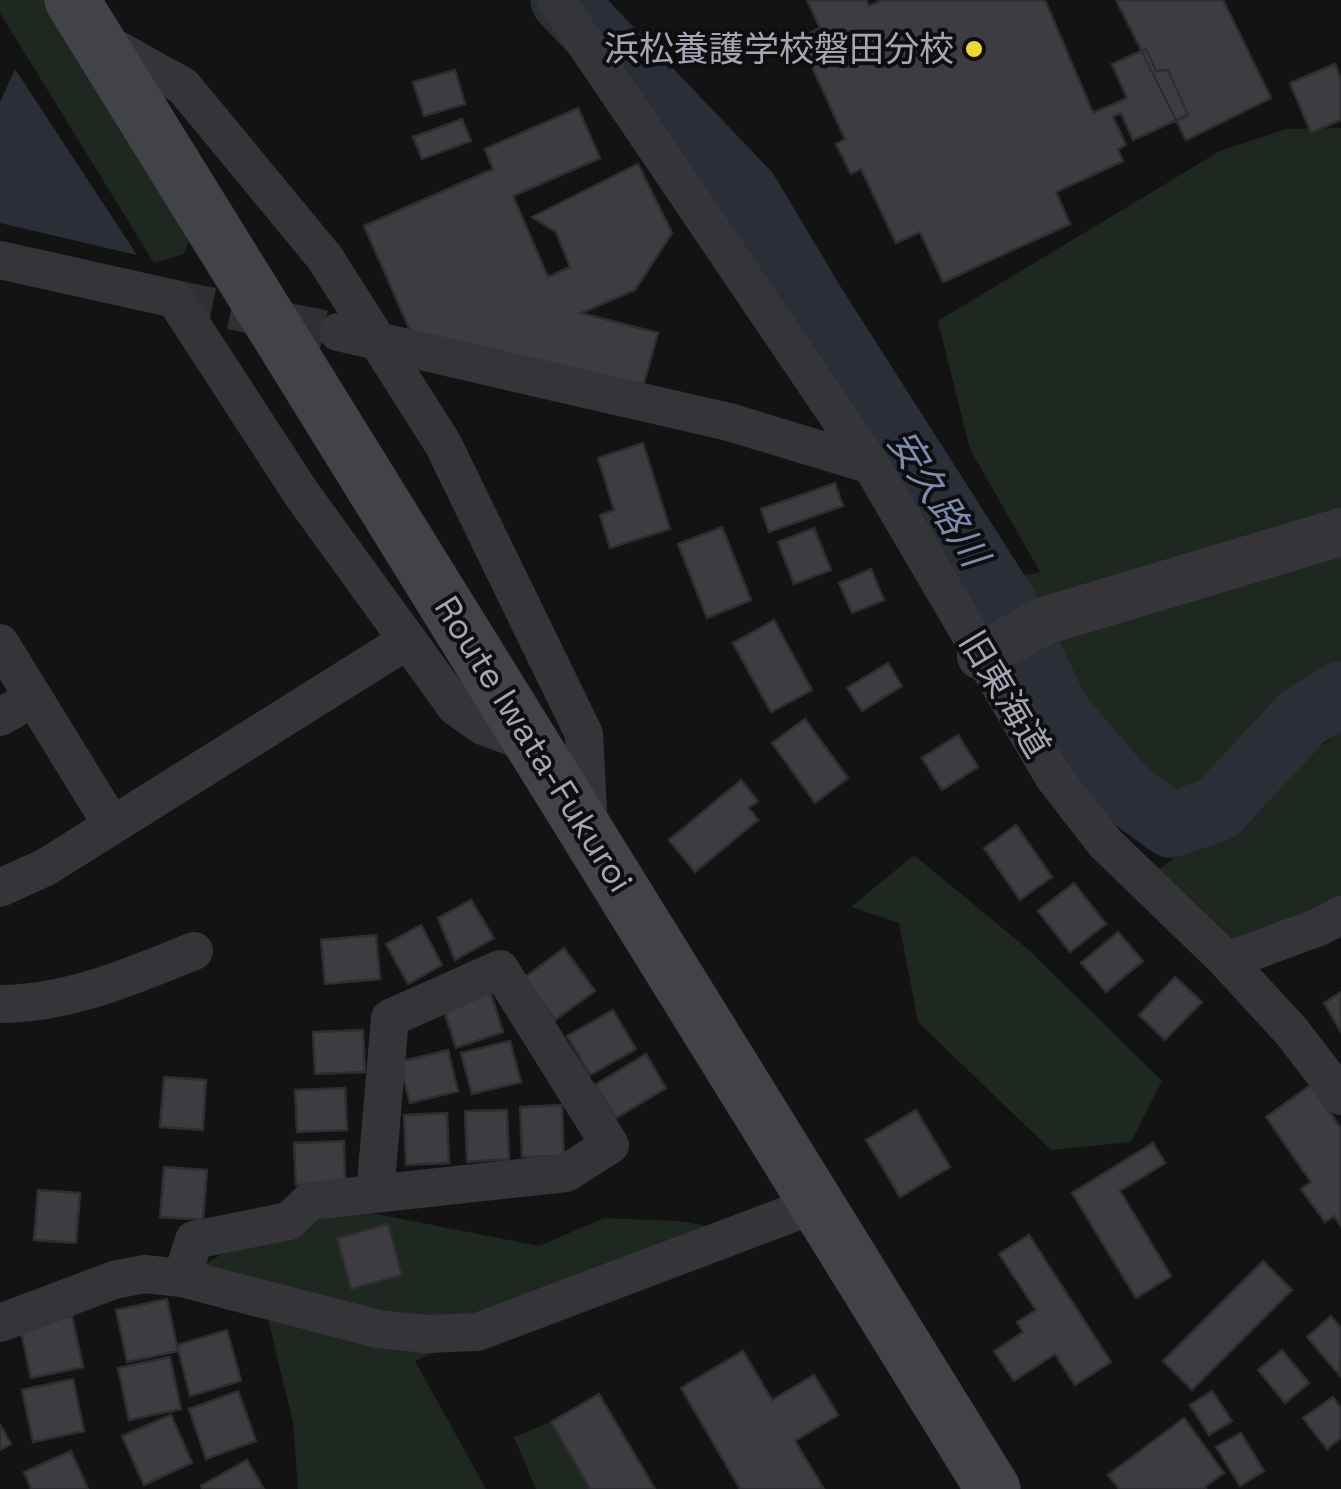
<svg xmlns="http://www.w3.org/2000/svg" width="1341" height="1489" font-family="'Space Grotesk','Noto Sans JP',sans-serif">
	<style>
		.green { fill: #1f2721 }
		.water { fill: #2a2e37 }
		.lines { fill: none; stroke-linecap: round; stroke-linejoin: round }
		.river { stroke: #2a2e37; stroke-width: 65 }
		.building { fill: #3d3d41; stroke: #2e2d30; stroke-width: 2.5 }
		.minor-tunnel { stroke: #303034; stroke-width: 38; stroke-dasharray: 38 19; stroke-linecap: butt }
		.minor { stroke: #343439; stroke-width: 38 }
		.tertiary { stroke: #343439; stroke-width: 48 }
		.secondary { stroke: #424249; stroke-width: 55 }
		.poi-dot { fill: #ebd934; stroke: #0e0e0f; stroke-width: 4 }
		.labels { text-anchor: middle; stroke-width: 8; stroke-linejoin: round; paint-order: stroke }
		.poi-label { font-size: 35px; fill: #a5a6b4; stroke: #0e0e0f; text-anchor: end }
		.street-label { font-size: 35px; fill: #a5a6b4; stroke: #0e0e0f }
		.water-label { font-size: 38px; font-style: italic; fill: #7c8baf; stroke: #0e0e0f }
	</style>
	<rect width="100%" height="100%" fill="#131314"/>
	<!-- green -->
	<path class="green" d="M0,0H73L202,208L184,254L154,263L0,13Z
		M1341,128V725L1217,809L1144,805L1046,689L1022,576L1040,572L970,449L938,321L1220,151L1286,129Z
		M1341,731V901L1223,956L1145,880Z
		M914,855L1031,952L1162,1081L1131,1142L1051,1150L918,1022L899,923L851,907Z
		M310,1201L539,1246L604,1218L678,1221L743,1232L510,1320L415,1361L486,1489H298L293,1422L263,1299L182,1278Z
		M551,1422L590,1489H536L514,1437Z"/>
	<!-- water -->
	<path class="water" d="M15,69L137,255L0,223V102Z"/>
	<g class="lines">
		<!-- river -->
		<path class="river" d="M563,0L747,193L813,304L1007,608L1058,713L1125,792L1171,825L1217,809L1303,717L1341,694"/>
	</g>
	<!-- building -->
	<path class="building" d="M807,0H866L869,6L883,0H1045L1093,113L1127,98L1112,64L1146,49L1156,71L1168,70L1188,115L1133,140L1121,113L1113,117L1126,145L1118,149L1123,161L1056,192L1070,224L943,282L920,232L896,243L861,169L851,174L836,144L845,139L799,38L820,28Z
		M1116,0H1223L1271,98L1186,140Z
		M1335,64L1341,79V120L1311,133L1290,83Z
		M455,70L465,104L424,116L413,82Z
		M578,108L600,158L513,196L548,277L570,267L556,232L532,217L638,164L672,233L635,290L581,313L658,333L639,401L414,339L364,226L493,169L485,149Z
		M462,119L471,141L422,159L413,137Z
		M643,443L670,529L610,548L600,515L614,510L598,458Z
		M835,483L843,506L769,532L761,509Z
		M722,527L751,600L707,618L678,544Z
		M814,528L831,570L794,584L778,542Z
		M871,569L884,600L852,613L839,583Z
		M774,620L812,690L771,712L733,643Z
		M888,663L902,686L862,711L847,688Z
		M805,719L848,778L815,803L772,743Z
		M958,735L978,767L942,790L922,758Z
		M741,780L758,801L749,808L758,820L695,872L669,840Z
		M1016,825L1052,877L1020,900L984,848Z
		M1074,883L1106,924L1070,952L1038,911Z
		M471,900L494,938L455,960L438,918Z
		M421,925L442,965L408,984L386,944Z
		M1118,932L1143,961L1106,992L1081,963Z
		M376,935L380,979L325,984L321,940Z
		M564,948L595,991L555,1020L524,978Z
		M1175,977L1202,1002L1165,1040L1139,1015Z
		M490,991L503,1032L456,1048L443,1008Z
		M1341,992V1032L1324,1003Z
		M613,1010L636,1049L590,1075L567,1036Z
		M363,1030L365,1072L315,1074L313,1032Z
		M510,1041L521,1082L472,1094L461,1053Z
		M448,1050L458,1091L410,1103L399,1062Z
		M646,1054L666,1088L616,1118L595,1085Z
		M164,1077L206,1080L203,1130L160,1127Z
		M1311,1085L1341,1128V1226L1334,1216L1325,1222L1301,1189L1311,1182L1266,1117Z
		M345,1088L347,1130L297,1132L295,1090Z
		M562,1105L564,1156L522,1157L520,1107Z
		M507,1110L509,1159L467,1162L465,1111Z
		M916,1110L950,1167L900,1197L866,1140Z
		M447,1113L449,1163L406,1165L404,1115Z
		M344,1141L345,1183L296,1185L294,1143Z
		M1153,1143L1165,1163L1120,1191L1171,1276L1136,1298L1072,1193Z
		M164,1167L207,1170L203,1220L160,1217Z
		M38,1190L80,1193L76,1243L34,1240Z
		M388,1224L402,1275L351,1289L337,1238Z
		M1029,1235L1111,1362L1075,1385L1055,1354L1014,1381L994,1351L1023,1332L1017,1322L1036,1310L999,1254Z
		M1263,1261L1292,1290L1192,1390L1163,1361Z
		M167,1299L178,1351L127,1362L116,1310Z
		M72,1316L83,1367L31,1378L20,1327Z
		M1331,1316L1341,1328L1340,1376L1307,1337Z
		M227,1330L241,1381L190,1396L177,1345Z
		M1282,1350L1309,1383L1285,1403L1258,1370Z
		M743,1351L772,1400L814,1375L838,1415L795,1441L824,1489H740L681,1388Z
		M170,1357L181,1409L129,1420L118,1368Z
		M73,1379L84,1431L33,1442L22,1390Z
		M238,1391L256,1441L206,1459L189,1409Z
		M1212,1391L1232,1421L1209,1435L1190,1405Z
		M599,1394L655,1489H590L551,1422Z
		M1333,1397L1341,1408V1438L1327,1449L1303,1418Z
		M171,1415L192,1463L144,1485L122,1436Z
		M1184,1418L1224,1473L1205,1487L1206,1489H1119L1108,1475Z
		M0,1424L11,1444L0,1450Z
		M1241,1433L1264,1471L1240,1486L1216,1447Z
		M71,1451L88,1489H31L24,1472Z
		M247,1460L264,1489H203L201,1486Z"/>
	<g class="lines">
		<!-- minor-tunnel -->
		<path class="minor-tunnel" d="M175,299L338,332"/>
		<!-- minor -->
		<path class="minor" d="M556,0L871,465L1053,776L1105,843L1223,957L1292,1032L1341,1096
			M102,41L183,86L325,258L443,444L584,734L589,830
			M0,260L175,299L301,493L456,707L483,726L537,746
			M338,332L729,422L871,465
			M0,643L112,825
			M0,717L34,698
			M0,888L46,867L408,640
			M1227,961L1319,927L1341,915
			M0,1004C69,1004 131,976 194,951
			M182,1278L194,1240L289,1221L310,1201L566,1173L610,1145L500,969L390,1018L375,1194
			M0,1323L114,1280L144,1274L182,1278L378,1329L426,1334L477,1332L817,1204"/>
		<!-- tertiary -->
		<path class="tertiary" d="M981,656L1044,621L1341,532"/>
		<!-- secondary -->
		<path class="secondary" d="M72,0L993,1489"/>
	</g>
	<!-- markers -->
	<circle class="poi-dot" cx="974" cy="49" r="10"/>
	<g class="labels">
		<!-- poi labels -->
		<g class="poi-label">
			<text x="954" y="61">浜松養護学校磐田分校</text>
		</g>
		<!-- street labels -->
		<g class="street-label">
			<text transform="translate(1005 694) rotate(59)" y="12">旧東海道</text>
			<text transform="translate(534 744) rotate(58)" y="12">Route Iwata-Fukuroi</text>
		</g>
		<!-- water labels -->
		<g class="water-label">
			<text transform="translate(938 498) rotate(58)" y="13">安久路川</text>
		</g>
	</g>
</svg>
